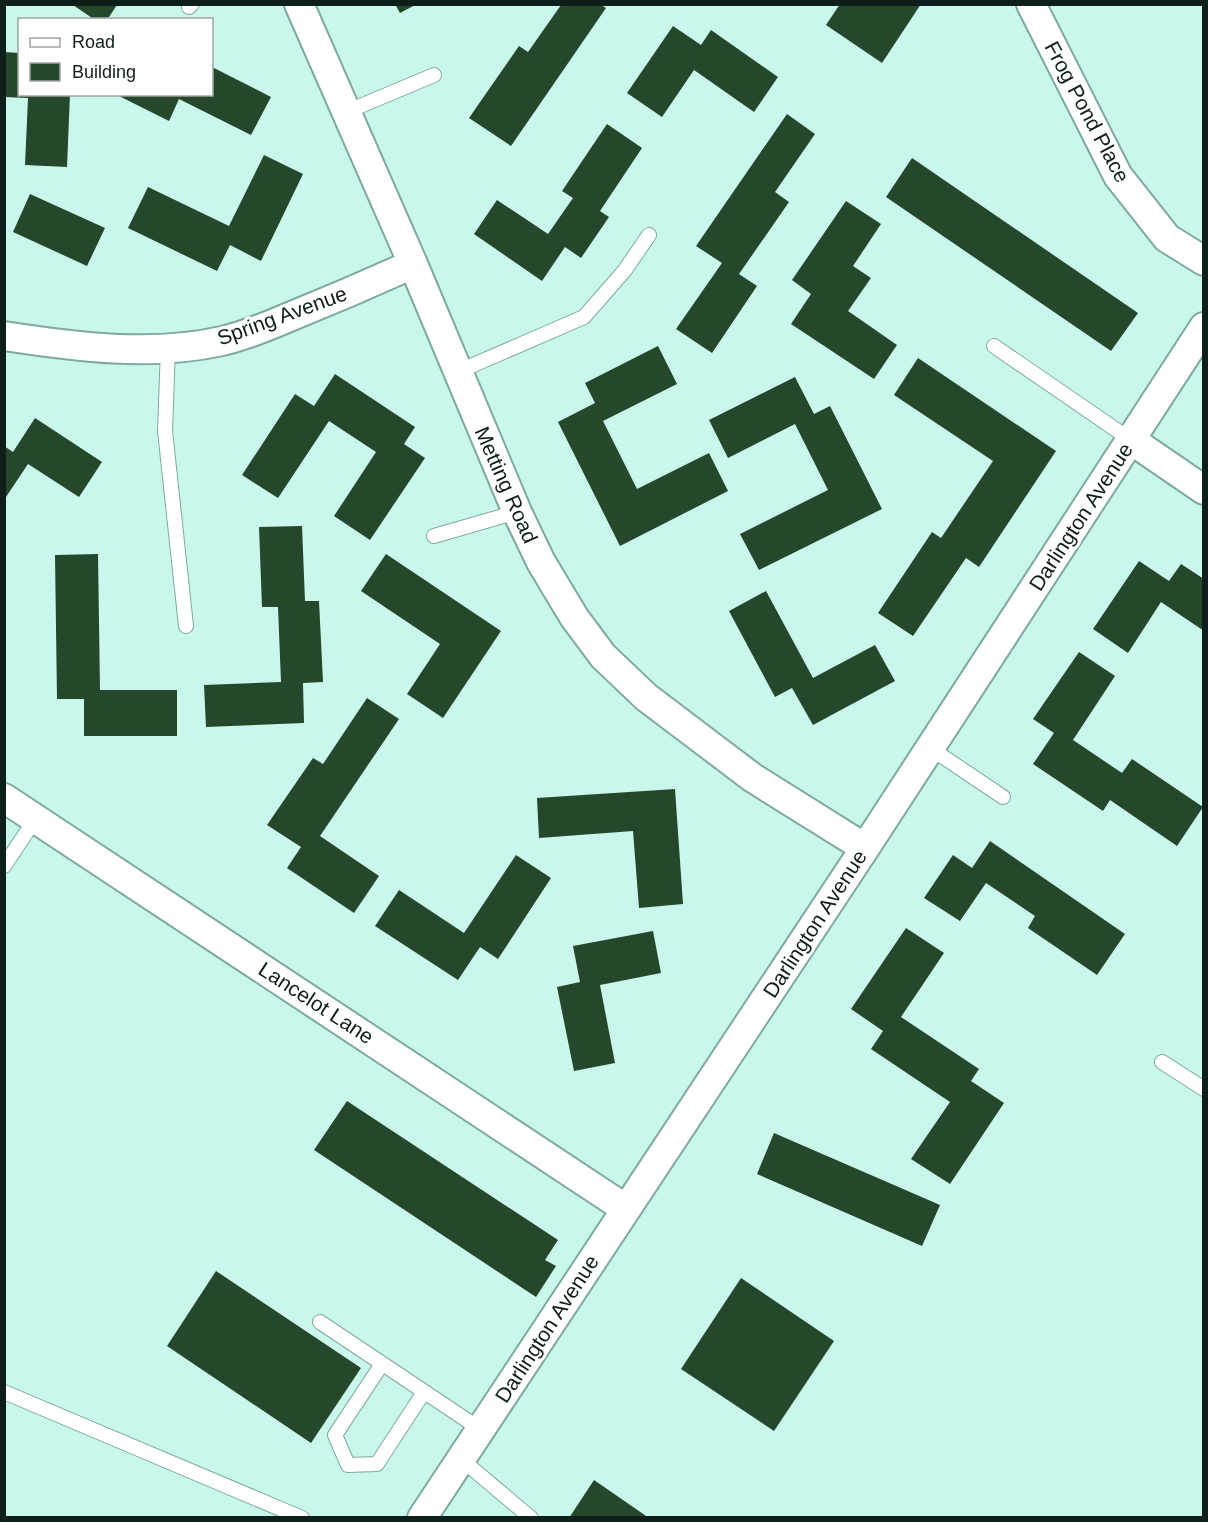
<svg xmlns="http://www.w3.org/2000/svg" width="1208" height="1522" font-family="Helvetica,sans-serif">
	<style>
		.building { fill: #25472b }
		.lines { fill: none; stroke-linecap: round; stroke-linejoin: round }
		.lane-casing { stroke: #7ea9a0; stroke-width: 16 }
		.street-casing { stroke: #7ea9a0; stroke-width: 32 }
		.lane { stroke: #fff; stroke-width: 14 }
		.street { stroke: #fff; stroke-width: 28 }
		.labels { text-anchor: middle; stroke-width: 6; stroke-linejoin: round; paint-order: stroke }
		.street-label { font-size: 21px; fill: #0d1e1b; stroke: #fff }
	</style>
	<rect width="100%" height="100%" fill="#caf7ec"/>
	<!-- building -->
	<path class="building" d="M395,4H417L400,13Z
		M840,4H921L882,63L826,25Z
		M73,5H117L107,20H95Z
		M561,5H601L606,8L511,146L469,118L519,46L528,52Z
		M673,26L701,45L711,30L778,77L754,112L694,70L662,117L627,93Z
		M4,52L20,53V94H70L67,167L25,165L28,98L4,97Z
		M212,67L271,97L251,135L179,99L169,121L115,94H212Z
		M787,114L815,134L775,192L789,202L739,274L757,286L712,353L676,329L722,263L696,246Z
		M607,124L642,148L600,211L609,217L581,258L565,247L542,281L474,234L497,200L548,234L573,198L562,191Z
		M264,155L303,174L261,261L230,245L217,271L128,228L148,187L229,226Z
		M912,158L1138,313L1111,351L886,197Z
		M30,194L105,228L87,266L13,232Z
		M846,201L881,224L853,266L871,278L848,311L897,345L874,379L791,324L811,294L792,280Z
		M658,346L677,384L603,421L637,489L709,453L728,491L620,546L558,422L595,403L585,383Z
		M918,358L1056,451L979,567L966,558L913,636L878,613L932,532L941,538L993,461L894,395Z
		M335,374L415,427L404,444L425,458L370,540L334,516L376,452L329,421L278,498L242,475L295,394L314,406Z
		M795,377L814,414L830,406L882,509L759,570L740,534L828,490L795,424L728,458L709,420Z
		M35,418L102,462L79,497L28,464L4,500V446L13,452Z
		M302,526L305,601H319L323,682L303,683L304,723L206,727L204,685L281,682L278,607H262L259,527Z
		M98,554L100,690H177V736H84V699H57L55,555Z
		M386,554L501,631L443,718L407,694L440,644L361,591Z
		M1139,561L1169,581L1181,564L1204,579V631L1161,602L1128,653L1093,629Z
		M766,591L813,678L875,645L895,681L813,725L792,688L775,697L729,611Z
		M1079,652L1115,676L1073,740L1122,773L1132,759L1203,807L1177,846L1110,800L1103,811L1033,764L1054,733L1033,719Z
		M367,698L399,719L320,836L379,876L354,913L287,868L301,847L267,825L313,758L323,764Z
		M675,789L683,904L639,908L633,831L539,838L537,798Z
		M990,841L1125,934L1097,975L1028,928L1035,916L986,883L960,921L924,898L953,855L972,868Z
		M516,855L551,878L498,959L480,947L458,980L375,926L399,890L464,933Z
		M906,928L944,953L901,1017L979,1069L971,1081L1004,1103L950,1184L911,1159L950,1102L871,1049L883,1031L851,1009Z
		M653,931L661,973L600,985L615,1063L574,1071L557,987L580,982L573,946Z
		M347,1101L558,1240L545,1260L556,1266L536,1297L314,1150Z
		M774,1133L940,1205L922,1246L757,1174Z
		M216,1271L361,1368L311,1443L167,1346Z
		M741,1278L834,1341L774,1431L681,1369Z
		M594,1480L649,1518H569Z"/>
	<g class="lines">
		<defs>
			<path id="lane" d="M189,7L192,4
				M346,112L434,75
				M994,346L1131,440
				M168,348L165,431L186,626
				M457,372L584,317L625,270L649,235
				M434,536L517,512
				M930,748L1003,797
				M4,866L36,818
				M1162,1062L1204,1089
				M320,1322L480,1429
				M382,1364L335,1435L348,1465L377,1464L424,1392
				M4,1392L302,1518
				M461,1459L531,1518"/>
			<path id="street" d="M299,4L413,264L517,512L541,562L574,617L603,656L646,697L753,778L865,848
				M1031,4L1118,176L1167,238L1204,261
				M4,336C76,347 151,357 222,341C244,336 266,327 287,318C329,301 371,283 413,264
				M1131,440L1204,490
				M4,798L626,1209
				M422,1518L865,848L1204,327"/>
		</defs>
		<!-- lane casing -->
		<use href="#lane" class="lane-casing"/>
		<!-- street casing -->
		<use href="#street" class="street-casing"/>
		<!-- lane -->
		<use href="#lane" class="lane"/>
		<!-- street -->
		<use href="#street" class="street"/>
	</g>
	<g class="labels">
		<!-- street labels -->
		<g class="street-label">
			<text transform="translate(1087 112) rotate(62)" y="7">Frog Pond Place</text>
			<text transform="translate(282 316) rotate(-20)" y="7">Spring Avenue</text>
			<text transform="translate(506 485) rotate(66)" y="7">Metting Road</text>
			<text transform="translate(1081 517) rotate(-57)" y="7">Darlington Avenue</text>
			<text transform="translate(815 924) rotate(-57)" y="7">Darlington Avenue</text>
			<text transform="translate(316 1003) rotate(33)" y="7">Lancelot Lane</text>
			<text transform="translate(547 1329) rotate(-57)" y="7">Darlington Avenue</text>
		</g>
	</g>
	<!-- border -->
	<rect width="1208" height="1522" fill="none" stroke="#0d1e1b" stroke-width="12"/>
	<!-- legend -->
	<rect x="18" y="18" width="195" height="78" fill="#ffffff" stroke="#9ea5a4" stroke-width="1.5"/>
	<rect x="30" y="38" width="30" height="9" fill="#ffffff" stroke="#9ea5a4" stroke-width="1.5"/>
	<text x="72" y="48" font-size="18" fill="#0d1e1b">Road</text>
	<rect x="30" y="63" width="30" height="18" fill="#25472b" stroke="#9ea5a4" stroke-width="1.5"/>
	<text x="72" y="78" font-size="18" fill="#0d1e1b">Building</text>
</svg>
